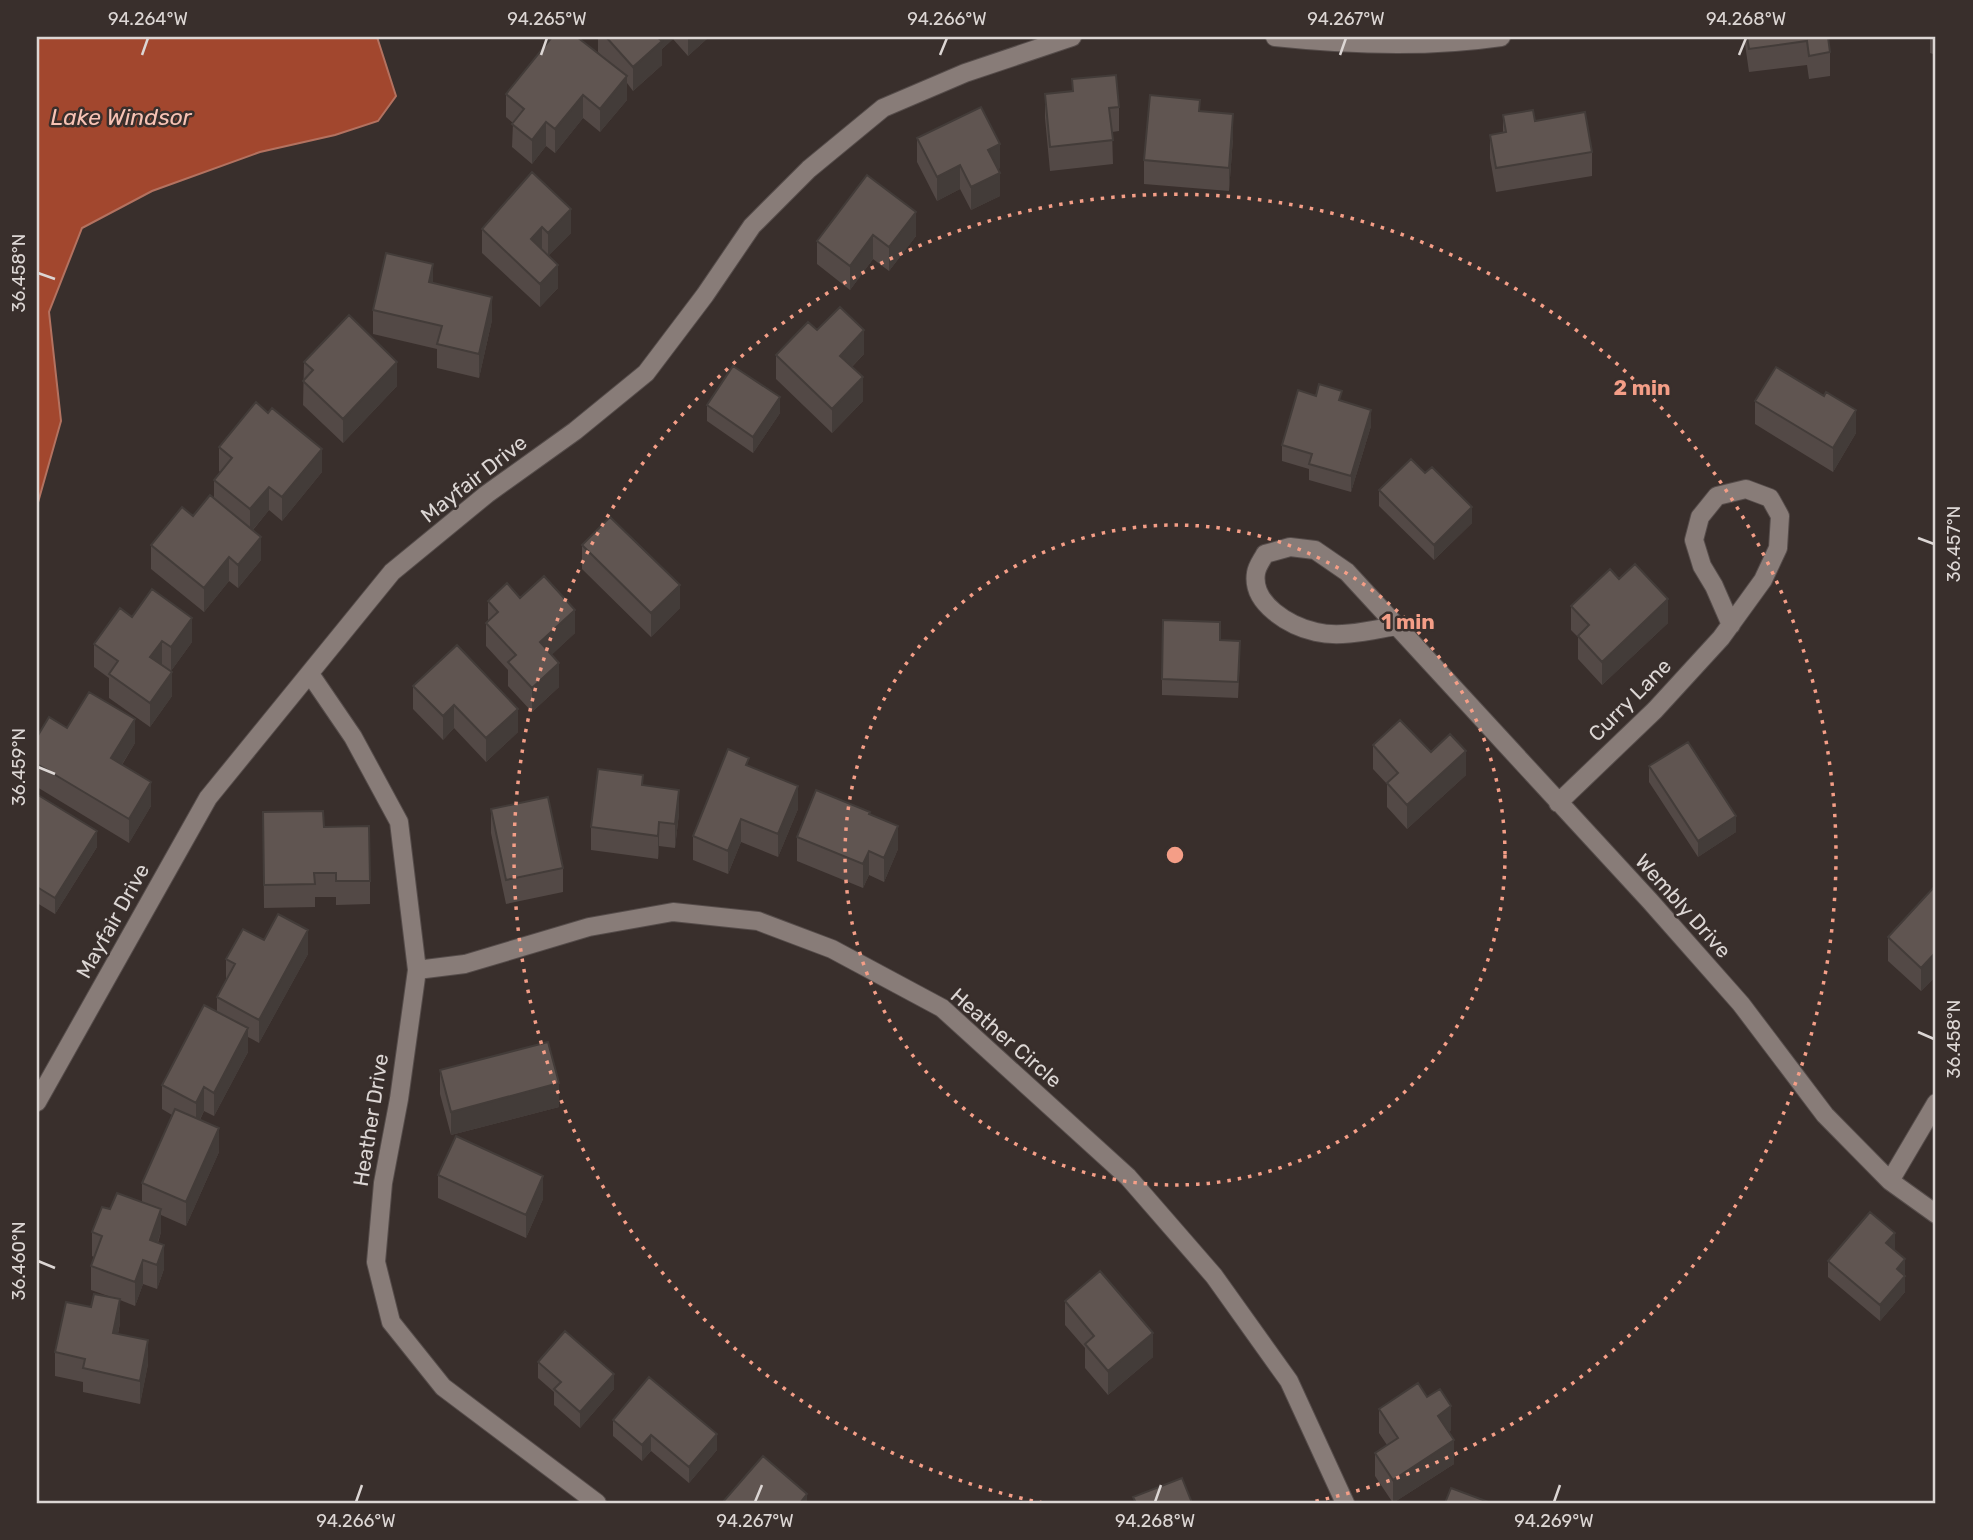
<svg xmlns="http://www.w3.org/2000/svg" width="1973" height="1540" font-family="Rubik,sans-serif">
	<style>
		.water { fill: #a2472e; stroke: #b37260; stroke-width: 2 }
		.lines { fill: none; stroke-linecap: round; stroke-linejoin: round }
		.minor-casing { stroke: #554c4a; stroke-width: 20 }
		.minor { stroke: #887c78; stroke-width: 18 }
		.wall { fill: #534946 }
		.shaded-wall { fill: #433c39 }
		.building { fill: #605551; stroke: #433c39; stroke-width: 2 }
		.ticks { fill: none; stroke: #dcd6d4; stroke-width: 2.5 }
		.ring { fill: none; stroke: #f49e87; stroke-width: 3.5; stroke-dasharray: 3.5 7 }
		.labels { text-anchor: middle; stroke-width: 5; stroke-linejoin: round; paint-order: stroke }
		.street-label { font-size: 21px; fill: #dcd6d4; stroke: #392f2c }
		.water-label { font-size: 23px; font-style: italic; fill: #f7c3b5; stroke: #392f2c }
		.centre { fill: #f49e87; stroke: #392f2c; stroke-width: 3.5 }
		.ring-label { font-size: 21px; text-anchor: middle; font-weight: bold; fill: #f49e87; stroke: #392f2c; stroke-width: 5; stroke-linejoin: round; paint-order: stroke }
		.neatline { fill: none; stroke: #dcd6d4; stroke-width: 2.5 }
		.ticks-label { font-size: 18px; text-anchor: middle; fill: #dcd6d4 }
	</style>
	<rect width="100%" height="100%" fill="#392f2c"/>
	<!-- water -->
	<path class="water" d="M37,37H377L396,96L378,121L335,135L260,152L152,191L82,228L49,312L61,421L37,506Z"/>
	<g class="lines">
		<defs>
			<path id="minor" d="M1275,37C1350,45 1426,48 1501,37
				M1396,626C1372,630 1341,638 1316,632C1290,626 1251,604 1256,573C1257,566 1262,560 1265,554L1290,547L1315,550L1347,572L1650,901L1741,1004L1825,1115L1890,1181L1936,1214
				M310,674L353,737L399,822L417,970L399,1099L383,1183L376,1262L391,1322L443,1387L597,1503
				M1558,803L1655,710L1721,638L1763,580L1778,548L1780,516L1770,498L1746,489L1717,496L1700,517L1694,540L1702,566L1714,586L1731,625
				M417,970L465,964L589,927L673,912L758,921L832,949L942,1008L1128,1177L1214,1276L1289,1381L1345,1503
				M37,1102L208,798L392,572L487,494L575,431L646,373L705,295L752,226L809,169L883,108L965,73L1072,37
				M1890,1181L1936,1103"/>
		</defs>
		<!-- minor casing -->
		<use href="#minor" class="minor-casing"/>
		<!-- minor -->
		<use href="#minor" class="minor"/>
	</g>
	<!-- wall -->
	<path class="wall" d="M598,37H709L688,56L673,39L662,49V65L633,91L627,83V100L600,132L583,118L555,153L546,146L532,164L512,147L513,123L506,117V94L603,57L598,52Z
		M1744,37H1828L1830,52V76L1809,79L1807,65L1749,72Z
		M1930,37H1936V55L1930,53Z
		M1072,79L1119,107V131L1112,132L1113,164L1050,171L1045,118V94L1072,91Z
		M1200,111L1233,138L1229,191L1144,184V160Z
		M1503,115L1592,152V176L1496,192L1490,158V135L1503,132Z
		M917,138L1000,168L998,169L1000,196L971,210L960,189L937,201L917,162Z
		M532,172L571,233L548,256L558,288L540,307L482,253V229Z
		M867,175L916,236L889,271L873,259L850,290L817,264V241Z
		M433,283L492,320L479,378L437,368V349L373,334V310Z
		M817,330L864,354L852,367L863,401L832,433L776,379V355Z
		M304,362L397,386L343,443L303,405Z
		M1316,396L1342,401L1371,426L1351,492L1309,480V469L1282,461V445Z
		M1755,401L1856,433L1833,472L1755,424Z
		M707,405L780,413L753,453L707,421Z
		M219,447L322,472L282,521L269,510L253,530L261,560L238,588L229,581L204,612L151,569V545L193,516L214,498V480L220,472L219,471Z
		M1425,473L1472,523L1434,560L1379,506V490Z
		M582,545L680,608L651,637L582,569Z
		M1619,579L1668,623L1602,685L1578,659V637L1571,630V606Z
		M520,598L575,633L551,655L559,687L532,712L508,686V670L486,646V623L488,621V601Z
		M132,617L192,642L171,671L172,696L150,727L109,698V678L94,667V644Z
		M1220,640L1240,657L1238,698L1162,695V679Z
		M413,686L518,732L486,762L454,728L443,740L413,709Z
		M67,728L135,743L122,765L151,806L129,843L37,787V737Z
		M1373,745L1431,752L1466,775L1407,829L1387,807V784L1373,769Z
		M749,766L798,809L778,857L741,842L728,874L693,860V836Z
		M1649,766L1736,832L1698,857L1649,782Z
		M643,785L679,813L675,848L659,846L658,859L591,850V827Z
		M37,796L97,847L55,914L37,903Z
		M491,809L563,868V892L506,904L491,833Z
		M263,812L324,827L370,881V904L336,905V897H315V907L264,908Z
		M870,814L898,849L884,882L869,875L863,888L797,861V837Z
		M1936,885V976L1921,991L1888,961V937Z
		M264,940L308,954L259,1043L248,1037V1052L214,1116L204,1111L200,1120L219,1152L186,1226L161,1215V1232L158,1243L164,1269L157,1289L143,1284L135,1306L120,1300V1323L118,1334L148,1364L140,1404L83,1392V1382L55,1376V1352L91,1307L114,1298L91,1290V1266L94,1257L92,1256V1232L110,1209L142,1202V1183L172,1115L162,1109V1085L217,1012V997L226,980V959Z
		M440,1070L559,1107L451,1135L440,1094Z
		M438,1175L543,1199L526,1238L438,1198Z
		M1895,1249L1894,1250L1905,1259V1292L1880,1321L1828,1277V1261Z
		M1065,1301L1153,1357L1108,1395L1085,1368V1348L1065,1325Z
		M538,1362L614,1389L580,1428L554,1405V1392L538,1378Z
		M1427,1397L1451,1430L1449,1432L1454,1464L1393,1503L1375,1476V1453L1387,1445L1379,1433V1409Z
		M613,1420L717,1450L689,1483L651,1451L642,1461L613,1436Z"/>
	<!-- shaded-wall -->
	<path class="shaded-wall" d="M654,37H673V39L662,49V65L633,91V67Z
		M688,37H709L688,56Z
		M627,76V100L600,132V109Z
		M583,95V118L555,153V129Z
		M1233,114V138L1229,191V168Z
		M546,122V146L532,164V140Z
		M1000,144V168L988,174V150Z
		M960,165V189L937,201V177Z
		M1000,173V196L971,210V187Z
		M571,209V233L548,256V233Z
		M916,212V236L889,271V247Z
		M542,227V251L531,239Z
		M873,235V259L850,290V266Z
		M433,264V287L429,282Z
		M558,265V288L540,307V284Z
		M492,297V320L479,378V354Z
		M864,330V354L840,379V356Z
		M397,362V386L343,443V419Z
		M863,377V401L832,433V409Z
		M780,397V413L753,453V437Z
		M1371,410V426L1351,492V476Z
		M1856,410V433L1833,472V448Z
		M322,449V472L282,521V497Z
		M269,487V510L250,533V509Z
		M1472,507V523L1434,560V545Z
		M261,537V560L238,588V565Z
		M229,557V581L204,612V588Z
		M680,585V608L651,637V613Z
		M1668,599V623L1602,685V662Z
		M575,610V633L540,666V642Z
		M192,618V642L171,671V647Z
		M162,641V665L150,657Z
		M559,663V687L532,712V688Z
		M172,672V696L150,727V703Z
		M454,705V728L443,740V716Z
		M518,709V732L486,762V738Z
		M135,719V743L111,782V758Z
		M1466,751V775L1407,829V805Z
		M151,782V806L129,843V819Z
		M798,786V809L778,857V834Z
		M679,790V813L675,848V824Z
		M1736,816V832L1698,857V841Z
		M741,819V842L728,874V851Z
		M659,822V846L658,859V836Z
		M898,826V849L884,882V858Z
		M97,831V847L55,914V898Z
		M869,851V875L863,888V864Z
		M308,930V954L259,1043V1020Z
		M1936,952V976L1921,991V968Z
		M248,1028V1052L214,1116V1093Z
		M559,1083V1107L451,1135V1112Z
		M204,1087V1111L196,1127V1103Z
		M219,1128V1152L186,1226V1202Z
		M543,1176V1199L526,1238V1215Z
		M161,1209V1232L150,1264V1240Z
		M1895,1233V1249L1886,1259V1243Z
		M164,1245V1269L157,1289V1265Z
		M1905,1259V1275L1897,1269Z
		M143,1260V1284L135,1306V1282Z
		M1905,1276V1292L1880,1321V1305Z
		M120,1299V1323L113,1356V1333Z
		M1153,1333V1357L1108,1395V1371Z
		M148,1340V1364L140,1404V1381Z
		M614,1374V1389L580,1428V1412Z
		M1451,1406V1430L1438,1439V1416Z
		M717,1434V1450L689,1483V1467Z
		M651,1435V1451L642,1461V1445Z
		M1454,1440V1464L1393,1503V1480Z
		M807,1494V1503H800Z"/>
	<!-- building -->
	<path class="building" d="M552,37H577L627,76L600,109L583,95L555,129L546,122L532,140L512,124L524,109L506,94Z
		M606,37H657L662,41L633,67Z
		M1747,37H1828L1830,52L1809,56L1807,41L1749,49Z
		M1116,75L1119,107L1109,108L1113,140L1050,147L1045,94L1073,91L1072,79Z
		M1150,95L1200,100L1199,111L1233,114L1229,168L1144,160Z
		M981,107L1000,144L988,150L1000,173L971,187L960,165L937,177L917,138Z
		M1533,110L1535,121L1585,112L1592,152L1496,168L1490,135L1506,132L1503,115Z
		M532,172L571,209L548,233L542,227L531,239L558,265L540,284L482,229Z
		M867,175L916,212L889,247L873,235L850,266L817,241Z
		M386,253L433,264L429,282L492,297L479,354L437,344L442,326L373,310Z
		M840,307L864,330L840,356L863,377L832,409L776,355L808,322L817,330Z
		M349,315L397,362L343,419L303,381L313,370L304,362Z
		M733,366L780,397L753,437L707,405Z
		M1776,367L1824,396L1826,392L1856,410L1833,448L1755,401Z
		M1319,384L1342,391L1339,400L1371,410L1351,476L1309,464L1312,454L1282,445L1298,390L1316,396Z
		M256,402L268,413L272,408L322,449L282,497L269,487L250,509L214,480L232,458L219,447Z
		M1411,459L1425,473L1432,467L1472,507L1434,545L1379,490Z
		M210,495L261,537L238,565L229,557L204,588L151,545L182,507L193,516Z
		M610,517L680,585L651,613L582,545Z
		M1635,564L1668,599L1602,662L1578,636L1589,625L1571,606L1610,569L1619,579Z
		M544,576L575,610L540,642L559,663L532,688L508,662L516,655L486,623L498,612L488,601L507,583L520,598Z
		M152,589L192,618L171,647L162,641L150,657L172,672L150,703L109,674L118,661L94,644L120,608L132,617Z
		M1163,620L1220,622V640L1240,641L1238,682L1162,679Z
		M457,645L518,709L486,738L454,705L443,716L413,686Z
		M89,692L135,719L111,758L151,782L129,819L37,764V737L49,717L67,728Z
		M1400,720L1431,752L1450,734L1466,751L1407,805L1387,783L1398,773L1373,745Z
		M1688,742L1736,816L1698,841L1649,766Z
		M728,749L749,758L746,765L798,786L778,834L741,819L728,851L693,836Z
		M598,769L643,775L642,785L679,790L675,824L659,822L658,836L591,827Z
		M816,790L870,812L869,814L898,826L884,858L869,851L863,864L797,837Z
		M38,795L97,831L55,898L37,887V796Z
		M548,797L563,868L506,880L491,809Z
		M323,811L324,827L369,826L370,881H336V873H314L315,884L264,885L263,812Z
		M1936,885V952L1921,968L1888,937Z
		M278,914L308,930L259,1020L217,997L235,964L226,959L243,929L264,940Z
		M204,1005L248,1028L214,1093L204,1087L196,1103L162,1085Z
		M548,1042L559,1083L451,1112L440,1070Z
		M175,1109L219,1128L186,1202L142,1183Z
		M456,1136L543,1176L526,1215L438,1175Z
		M117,1193L161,1209L150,1240L164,1245L157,1265L143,1260L135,1282L91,1266L102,1236L92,1232L102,1207L110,1209Z
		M1870,1212L1895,1233L1886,1243L1905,1259L1897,1269L1905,1276L1880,1305L1828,1261Z
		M1100,1271L1153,1333L1108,1371L1085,1344L1094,1336L1065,1301Z
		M94,1294L120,1299L113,1333L148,1340L140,1381L83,1368L85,1359L55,1352L66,1302L91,1307Z
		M565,1331L614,1374L580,1412L554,1389L561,1382L538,1362Z
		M649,1377L717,1434L689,1467L651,1435L642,1445L613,1420Z
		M1418,1383L1427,1397L1440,1389L1451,1406L1438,1416L1454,1440L1393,1480L1375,1453L1398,1438L1379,1409Z
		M763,1456L807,1494L800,1503H722Z
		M1182,1478L1192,1503H1136L1133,1497Z
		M1451,1488L1491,1503H1445Z"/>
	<!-- ticks -->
	<path class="ticks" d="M142,55L148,38M541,55L547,38M940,55L947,38M1340,55L1346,38M1739,55L1746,38M38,273L55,279M1918,538L1934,544M38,767L55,774M1918,1032L1934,1039M38,1261L55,1268M356,1502L362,1485M755,1502L762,1485M1155,1502L1161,1485M1554,1502L1560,1485"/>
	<!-- distance rings -->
	<g class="ring">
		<circle cx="1175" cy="855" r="330"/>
		<path d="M1043 1503A661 661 0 1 1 1307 1503"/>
	</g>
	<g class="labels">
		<!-- street labels -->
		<g class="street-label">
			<text transform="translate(474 479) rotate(-38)" y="7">Mayfair Drive</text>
			<text transform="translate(1630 700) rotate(-45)" y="7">Curry Lane</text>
			<text transform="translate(1683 906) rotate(48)" y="7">Wembly Drive</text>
			<text transform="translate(113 921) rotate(-61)" y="7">Mayfair Drive</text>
			<text transform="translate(1006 1038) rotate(41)" y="7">Heather Circle</text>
			<text transform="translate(371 1120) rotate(-81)" y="7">Heather Drive</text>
		</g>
		<!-- water labels -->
		<g class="water-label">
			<text x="121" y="125">Lake Windsor</text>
		</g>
	</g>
	<circle cx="1175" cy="855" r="10" class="centre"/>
	<g class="ring-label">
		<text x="1642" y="395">2 min</text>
		<text x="1408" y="629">1 min</text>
	</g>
	<!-- border -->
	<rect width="1973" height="1540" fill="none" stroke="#392f2c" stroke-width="77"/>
	<rect x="38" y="38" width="1896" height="1464" class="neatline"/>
	<g class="ticks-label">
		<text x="148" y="25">94.264°W</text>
		<text x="547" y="25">94.265°W</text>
		<text x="947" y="25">94.266°W</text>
		<text x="1346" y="25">94.267°W</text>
		<text x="1746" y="25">94.268°W</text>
		<text transform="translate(19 273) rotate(-90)" y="6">36.458°N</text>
		<text transform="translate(1954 544) rotate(-90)" y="6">36.457°N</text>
		<text transform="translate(19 767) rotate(-90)" y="6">36.459°N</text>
		<text transform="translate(1954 1039) rotate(-90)" y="6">36.458°N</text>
		<text transform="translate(19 1261) rotate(-90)" y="6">36.460°N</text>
		<text x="356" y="1527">94.266°W</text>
		<text x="755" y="1527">94.267°W</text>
		<text x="1155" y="1527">94.268°W</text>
		<text x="1554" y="1527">94.269°W</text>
	</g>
</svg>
